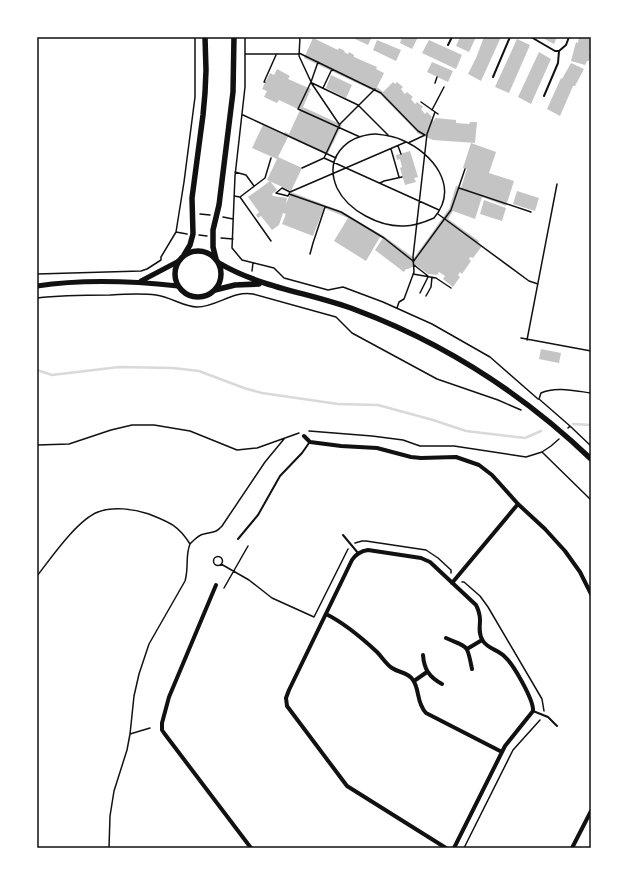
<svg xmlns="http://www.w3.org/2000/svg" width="628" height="885" font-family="Inter,sans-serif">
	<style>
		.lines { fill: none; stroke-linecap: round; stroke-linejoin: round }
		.stream { stroke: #d9d9d9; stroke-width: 2.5 }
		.building { fill: #c4c4c4 }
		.path { stroke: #111; stroke-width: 1.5 }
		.service { stroke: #111; stroke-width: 2 }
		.minor { stroke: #111; stroke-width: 4 }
		.tertiary { stroke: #111; stroke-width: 5 }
		.secondary { stroke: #111; stroke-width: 5.5 }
		.neatline { fill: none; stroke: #111; stroke-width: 1.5 }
	</style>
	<rect width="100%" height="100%" fill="#fff"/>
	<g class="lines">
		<!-- stream -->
		<path class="stream" d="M37,370L52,375L119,367L173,368L199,371L244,388L262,393L338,404L378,405L433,420L466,431L525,438L541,431
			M573,424L591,425"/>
	</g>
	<!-- building -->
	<path class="building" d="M351,37H372L368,45Z
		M402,37H418L412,49L400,43Z
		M460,37H476L469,52L456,46Z
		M484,37H501L481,81L468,74L476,58Z
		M541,37H557L554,44Z
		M579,37H591V49L589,53L591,54L589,61H587L585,65L571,61L576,42L578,43Z
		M313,38L338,50L339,48L345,51L344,52L348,54L349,52L354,55V57L377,67L376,69L384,73L377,87L383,92L393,82L395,84L397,82L403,87L401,89L403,92L405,94L407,92L413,97L411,99L415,104L417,102L423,107L421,109L425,114L427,112L432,117L431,119L434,121L435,118L456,120V123L469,124L470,122H477L475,143L433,140L417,133V132L380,94L304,58Z
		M517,39L530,45L509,93L495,87Z
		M377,40L401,50L396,61L373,50Z
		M429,40L462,55L456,69L422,53Z
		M539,52L551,59L531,104L518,97Z
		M432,62L453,71L448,82L427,72Z
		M571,63L584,69L575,86H573L560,116L547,109L561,78L562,79Z
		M277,69L290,76L288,79L311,89L303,107L342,125L327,155L288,137L278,157L302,168L291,191L267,180L277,159L252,148L263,125L284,135L285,132L289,134L300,110L279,100L277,103L264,97L267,91L262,89L270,73L274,75Z
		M331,75L352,85L346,98L326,88Z
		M471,143L496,152L489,173L514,181L506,206L482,197L475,219L453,211L448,219L479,241L478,243L482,246L473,258L470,257L469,259L471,261L462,274L460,272L458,275L460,277L453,287L443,279L445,276L439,272L437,275L428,274L416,265L408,269H406L404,272L375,250L383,238L380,237L366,261L334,241L348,218L324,208L313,236L282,224L286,214L283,213L279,225L272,230L261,216L258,218L256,215L259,212L248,197L270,181L277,190L272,194L273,196L287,198L286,204L291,192L341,211L385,237L414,258L449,209L456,186L461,188L467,169L463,168Z
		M410,151L418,177L414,178L416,182L405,185L400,168L402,167L400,159L397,160L396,155Z
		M517,191L539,198L535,211L513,204Z
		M484,200L506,208L502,221L480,214Z
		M541,349L561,353L559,363L539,359Z"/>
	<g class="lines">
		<!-- path -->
		<path class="path" d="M245,37V87L235,176L232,248L242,260L274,268L284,278L328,290L343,287L383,302L432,324L490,357L538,399
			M300,37L299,56L312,84L339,124
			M299,53L381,93L418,131L425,135
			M245,54H299
			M318,62L311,82L298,109L360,137
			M265,82H264L276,55
			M312,83L358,105L388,135
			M435,83L437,77
			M323,88L332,69
			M421,102L438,114
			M432,110L444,87
			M243,115L336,158
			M375,134C384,135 394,136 402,140C433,153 460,187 434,218C425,222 413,226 404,226C380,227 348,211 337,188C324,158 345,136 375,134Z
			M408,143L425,135
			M398,146L401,154
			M391,149L399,177
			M324,158L439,210
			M302,168L324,158L340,124L375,89
			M235,172L246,175L254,186
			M380,183L384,181L402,177
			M282,188L290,192L288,196L276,193Z
			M459,188L531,212
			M290,192L406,142
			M289,194L341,212L384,238L413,261
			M234,196L240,197L271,241
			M240,197L265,178L271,158
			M200,214L210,215
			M438,214L529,281L538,284
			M223,217L233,219
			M176,232L187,234
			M199,235L207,236
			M221,238L233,239
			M310,254L313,243L325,207
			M413,262L451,210L465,169
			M414,265L428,276
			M252,271L253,263
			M37,274L141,271L147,269L161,260V257L176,232L184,182L195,97V37
			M413,274L436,278L451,288
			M420,293L428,277
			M426,296L431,287L432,277
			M37,298C61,295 86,295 110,295C126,294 141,293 156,295C171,297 184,307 197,307C217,307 233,290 253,294L336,317L352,333L437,379L498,400L521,410
			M397,308L399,302L404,299L414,272L413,257L427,134L435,112
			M521,338L591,351
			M527,340L557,184
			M570,426L591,446
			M568,428L570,426L539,399L541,393C555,386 576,391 591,393
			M309,431L372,436L403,440L420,446H454L526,457L542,452L551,446L559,439
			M37,445L69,444L111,430L132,425H154L190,431L237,450L257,448L299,433
			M542,452L591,500
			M355,543L362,541H366L426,550L438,558L451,570V573
			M190,544C194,540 198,535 204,534C213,531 215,534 222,526L265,462L284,439
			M213.5 561a4.5 4.5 0 1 1 9 0a4.5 4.5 0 1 1-9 0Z
			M221,564L249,580L272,598L314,617L348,549
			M37,576C51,558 77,520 98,512C113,506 134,509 149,514C169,522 178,525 190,544C185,556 189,568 185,581L149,644L139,674L134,696L130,734L127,750L114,791L110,816L109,848
			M462,582H464L480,596L488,607L542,699L544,711
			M224,588L248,546
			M130,734L150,728
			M464,848L513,750L540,720"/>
		<!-- service -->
		<path class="service" d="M531,37L555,51H559L566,45L569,37
			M448,45L452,37
			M493,77L510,37
			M544,96L558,63L559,51
			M343,535L358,553
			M238,539L258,515L280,476L302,453L309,443
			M533,711L548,717L557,726"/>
		<!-- minor -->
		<path class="minor" d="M304,436L310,442L341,446L377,448L411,457L421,458L456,457L479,465L492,475L518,504L545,529L565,551L580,572L591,594
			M452,583L518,504
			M216,585L169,697L162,723V730L164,733L251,848
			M326,614C344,623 362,638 377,652C382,657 386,664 392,668C399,673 408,672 413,680C420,690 416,702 426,713L502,752
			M446,638C468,648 467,643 472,669
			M467,649L482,640
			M423,655C424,669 429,677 442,684
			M414,681L427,672
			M446,848L347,786L287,706L286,698L289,690L352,560C356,554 361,551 368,550L421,558L430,562L476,605C478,609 480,614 480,620C480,627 478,634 483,641C488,649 499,650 505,657C513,664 534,700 533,711L505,746L454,848
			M572,848L591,811"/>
		<!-- tertiary -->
		<path class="tertiary" d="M141,281L179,261
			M37,286C83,279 132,281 178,286"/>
		<!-- secondary -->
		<path class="secondary" d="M175 274a23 23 0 1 1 46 0a23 23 0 1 1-46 0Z
			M184,255L190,245L193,234L192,198L203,115L205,93L206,70L205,37
			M216,259L213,247V230L219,205L233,92L234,37
			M219,263C261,288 311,293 356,310C444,343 523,394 591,459
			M215,290L235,285L259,284"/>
	</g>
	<!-- border -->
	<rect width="628" height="885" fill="none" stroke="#ffffff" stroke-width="76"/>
	<rect x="38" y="38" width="552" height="809" class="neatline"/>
</svg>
